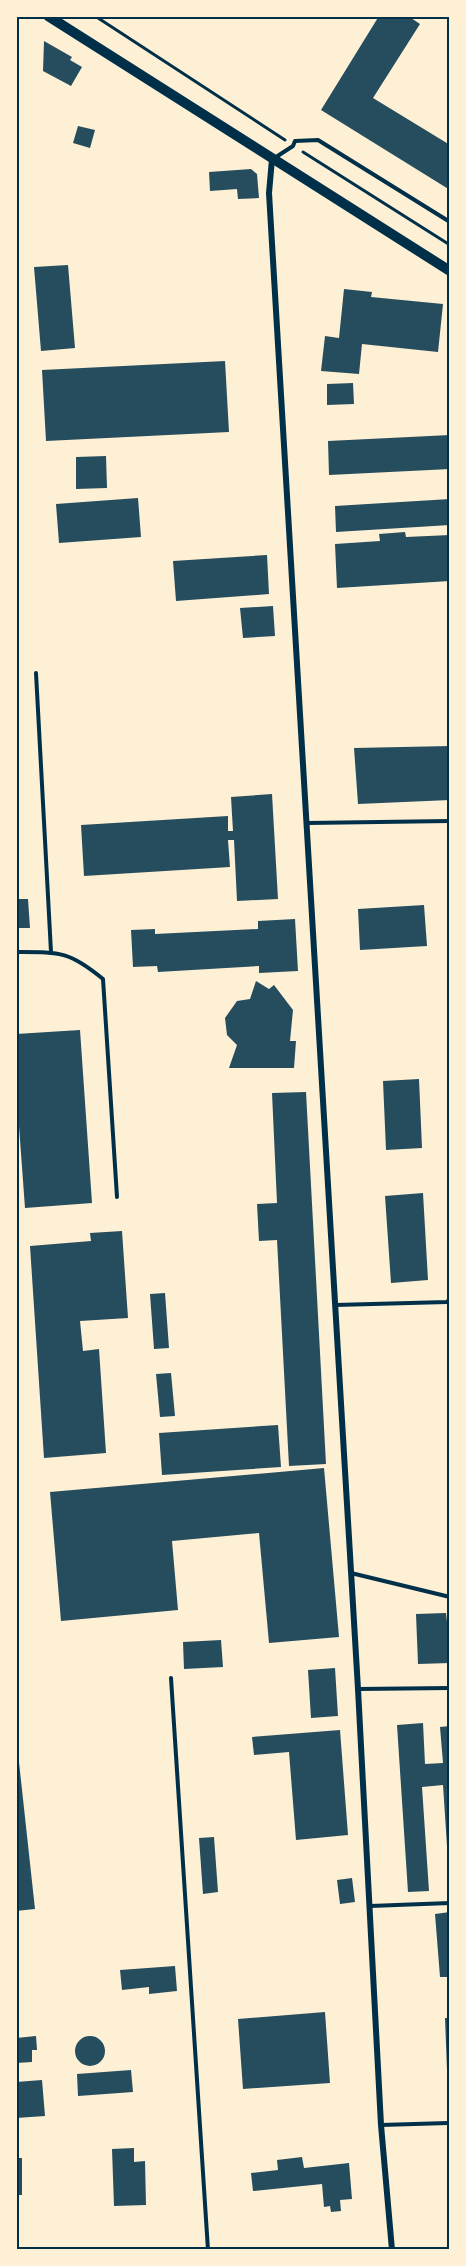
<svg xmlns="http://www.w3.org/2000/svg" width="466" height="2266" font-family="'Varela Round',sans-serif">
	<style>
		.building { fill: #264d5e }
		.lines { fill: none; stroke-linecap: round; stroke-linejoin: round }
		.path { stroke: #003049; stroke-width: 3 }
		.service { stroke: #003049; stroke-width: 4 }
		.minor { stroke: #003049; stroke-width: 6 }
		.secondary { stroke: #003049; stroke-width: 10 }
		.neatline { fill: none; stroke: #003049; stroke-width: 2 }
	</style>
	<rect width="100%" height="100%" fill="#fdf0d5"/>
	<!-- building -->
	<path class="building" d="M379,16H408L420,24L373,98L450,145V190L321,110Z
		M44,41L72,57L70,60L82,67L71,86L43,71Z
		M78,126L95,130L90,148L73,143Z
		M251,169L257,174L259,198L238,199L237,189L210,191L209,172Z
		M68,265L75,348L41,351L34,267Z
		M344,289L372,292L371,297L443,304L438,352L362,344L359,374L321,371L325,336L339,338Z
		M225,361L229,432L46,441L42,370Z
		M353,383L354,404L327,405V384Z
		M450,435V469L329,475L328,441Z
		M106,456L107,488L76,489V457Z
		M138,498L141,537L59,543L56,504Z
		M450,499V525L336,532L335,506Z
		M405,532L406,537L450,535V581L337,588L335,544L380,541L379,534Z
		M267,555L269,594L176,601L173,561Z
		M273,606L275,636L243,638L240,608Z
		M450,746V800L358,804L354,748Z
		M272,794L278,899L237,901L234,840H228L230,867L84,876L81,825L228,816V831H233L231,797Z
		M16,899H28L30,928H16Z
		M424,905L427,946L360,950L358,909Z
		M295,919L298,971L259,973V966L158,972L157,966L133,967L131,930L155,929V934L258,929V921Z
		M256,981L269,989L274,985L293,1010L290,1041H296L294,1068H229L237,1045L227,1035L225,1018L237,1001L250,999Z
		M80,1030L92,1203L25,1208L16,1085V1034Z
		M419,1079L422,1148L386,1150L383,1081Z
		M306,1092L326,1464L289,1466L277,1240L259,1241L257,1204L277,1203L272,1093Z
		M423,1193L428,1280L391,1283L385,1196Z
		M122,1231L128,1318L80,1321L83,1351L99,1349L106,1453L44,1458L30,1246L91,1241L90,1233Z
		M165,1293L169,1348L154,1349L150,1294Z
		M171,1373L175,1416L160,1417L156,1374Z
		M278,1425L281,1467L162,1475L159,1433Z
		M324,1468L339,1637L269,1643L259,1533L172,1541L178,1610L61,1621L50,1492Z
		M446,1613L447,1622H450V1663L418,1664L416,1614Z
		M221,1640L223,1667L184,1669L183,1642Z
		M335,1668L338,1716L311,1718L308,1670Z
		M423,1723L425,1764L443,1763L440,1727L450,1726V1846H447L443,1785L422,1787L429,1891L408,1892L397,1725Z
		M340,1730L348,1835L296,1840L289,1752L254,1755L252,1737Z
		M18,1753L35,1909L16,1911V1754Z
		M214,1837L218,1892L203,1894L199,1838Z
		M352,1878L355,1902L340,1904L337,1880Z
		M450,1912V1977H440L435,1914Z
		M175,1966L177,1991L149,1994V1987L122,1990L120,1970Z
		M325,2012L330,2083L243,2089L238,2019Z
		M445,2018H450V2070H447Z
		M36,2036L37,2050H32V2062L16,2063V2038Z
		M75 2051a15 15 0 1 1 30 0a15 15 0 1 1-30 0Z
		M131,2070L133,2092L78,2096L77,2074Z
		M42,2080L45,2116L16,2118V2082Z
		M134,2148V2162L145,2161L146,2205L114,2206L112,2149Z
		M302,2157L304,2168L349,2163L352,2199L340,2200L341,2211L331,2212L330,2206L324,2207L322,2184L253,2191L251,2173L278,2170L277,2160Z
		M16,2158H22V2195H16Z"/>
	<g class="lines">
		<!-- path -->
		<path class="path" d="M95,16L285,140
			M303,152L450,245"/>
		<!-- service -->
		<path class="service" d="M276,157L293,146L295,141L318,140L450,222
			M36,673L51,952
			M307,823L450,821
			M16,952C60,952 69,951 103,979L117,1197
			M335,1305L447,1302L450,1299
			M351,1573L450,1597
			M171,1678L208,2250
			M358,1689L450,1688
			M370,1906L450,1903
			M381,2125L448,2123"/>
		<!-- minor -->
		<path class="minor" d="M272,159L269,193L358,1689L381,2125L392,2250"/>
		<!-- secondary -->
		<path class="secondary" d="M48,16L450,271"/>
	</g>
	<!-- border -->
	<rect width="466" height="2266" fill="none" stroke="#fdf0d5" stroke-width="36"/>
	<rect x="18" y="18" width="430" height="2230" class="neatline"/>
</svg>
